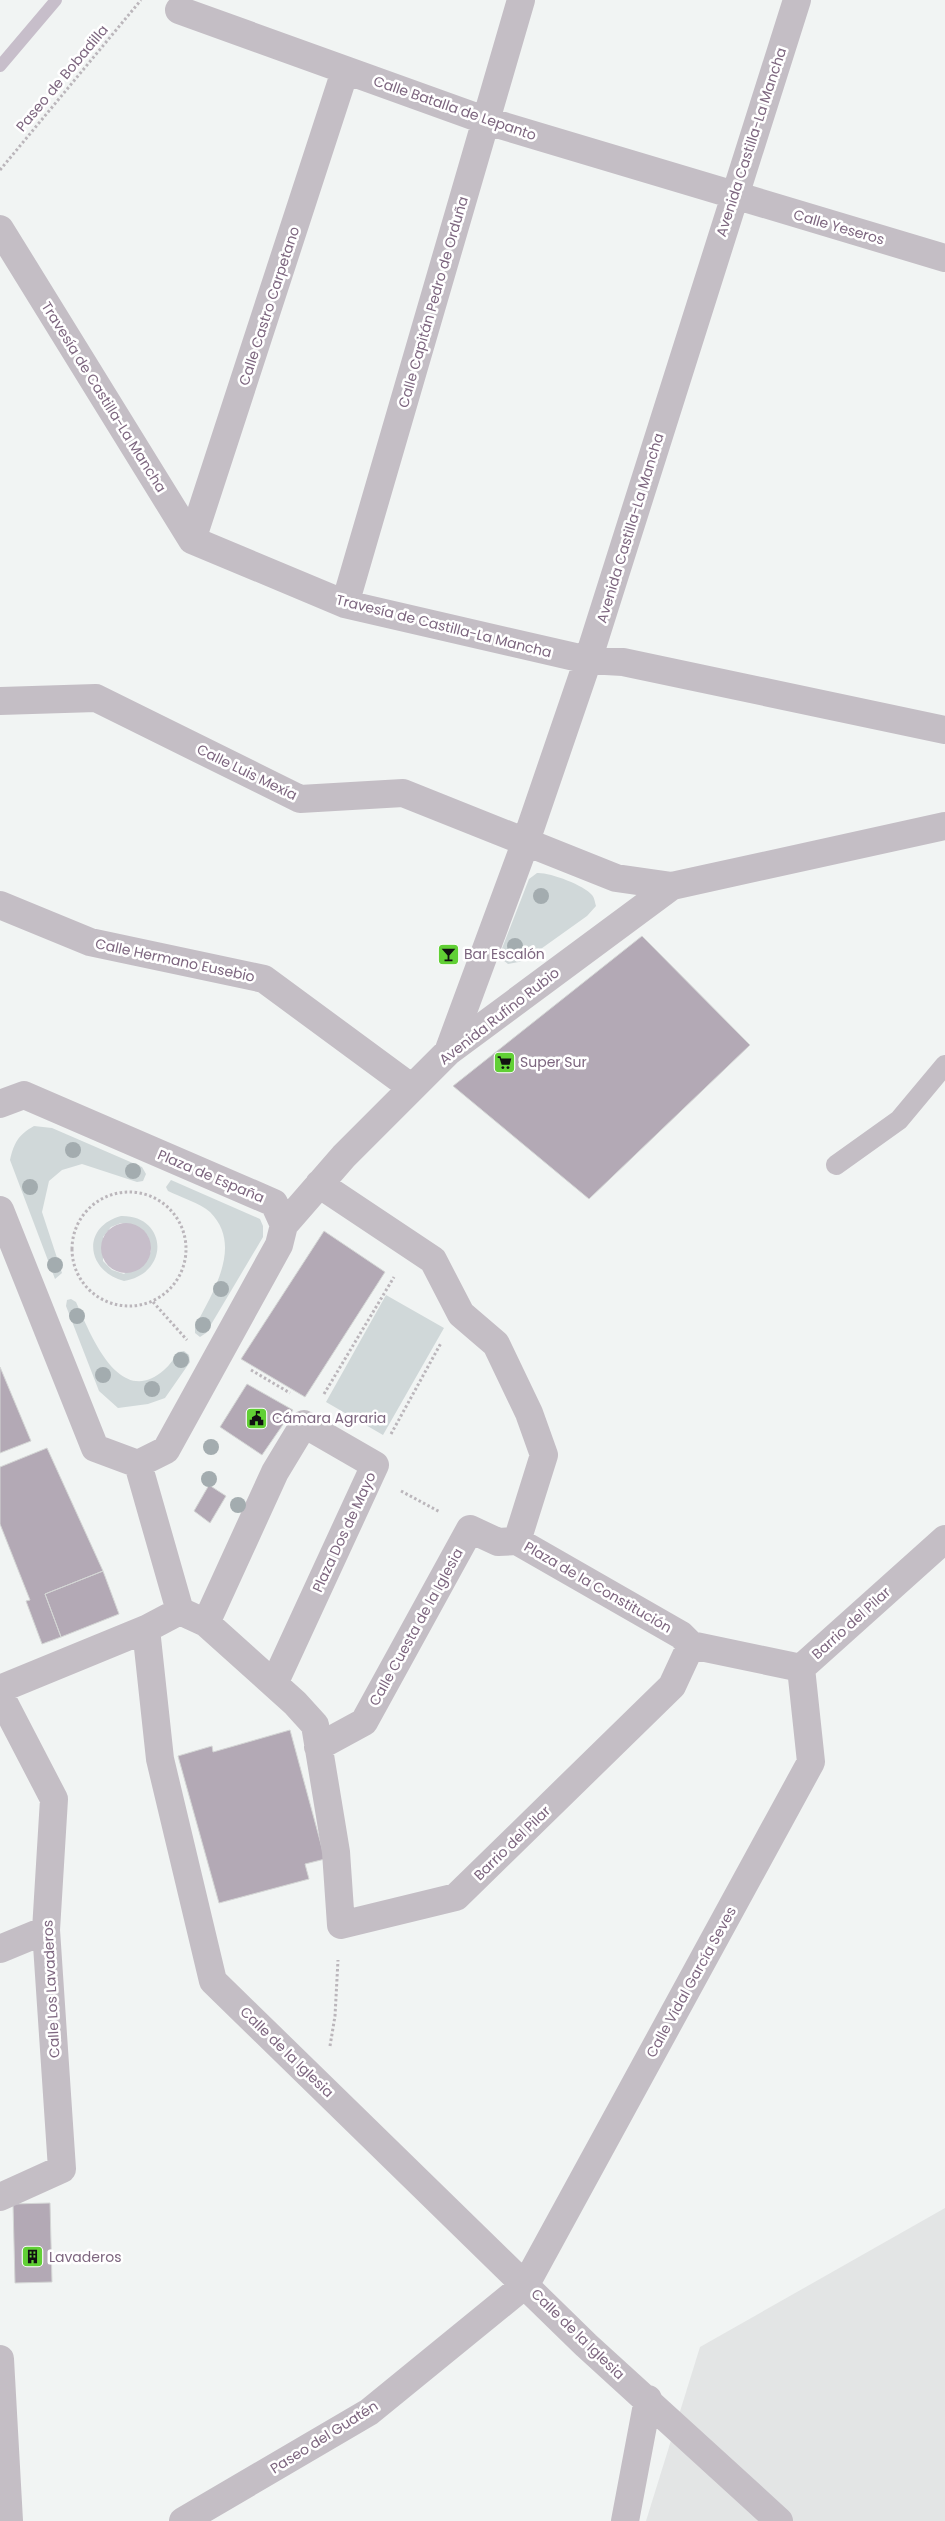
<svg xmlns="http://www.w3.org/2000/svg" width="945" height="2521" font-family="Poppins,sans-serif">
	<style>
		.built { fill: #e3e5e5 }
		.green { fill: #d0d8d9; fill-rule: evenodd }
		.water { fill: #c7beca }
		.lines { fill: none; stroke-linecap: round; stroke-linejoin: round }
		.stream { stroke: #c7beca; stroke-width: 12 }
		.building { fill: #b3a9b5; stroke: #d4d6d5 }
		.path { stroke: #bbb6bb; stroke-width: 3; stroke-dasharray: 2.5 2.5; stroke-linecap: butt }
		.lane { stroke: #c4bec5; stroke-width: 20 }
		.street { stroke: #c4bec5; stroke-width: 28 }
		.tree { fill: #a3acaf }
		.labels { text-anchor: middle; stroke-width: 5; stroke-linejoin: round; paint-order: stroke }
		.street-label { font-size: 14px; fill: #7d667f; stroke: #fff }
		.poi-label { font-size: 14px; fill: #7d667f; stroke: #fff; text-anchor: start }
	</style>
	<rect width="100%" height="100%" fill="#f1f4f3"/>
	<!-- built -->
	<path class="built" d="M945,2208V2521H646L700,2347Z"/>
	<!-- green -->
	<path class="green" d="M537,873C549,872 584,885 592,895C594,897 595,902 596,906L587,916L524,961L508,964L503,960L501,951L529,879Z
		M34,1126L52,1128L142,1167L146,1174L143,1181L137,1182L82,1164L62,1170L49,1181L42,1212L62,1273L55,1279L10,1160C14,1143 18,1135 34,1126Z
		M171,1180L260,1219L263,1226V1237L206,1333L200,1337L195,1333V1327C212,1293 244,1246 210,1212C200,1203 180,1197 168,1191L166,1187Z
		M121,1216C167,1215 171,1273 124,1281C86,1271 81,1227 121,1216ZM121,1223L147,1235L151,1252L124,1274L112,1270L103,1261V1237L111,1227Z
		M386,1295L444,1328L383,1435L326,1402Z
		M71,1299L76,1302C90,1333 119,1410 164,1370C170,1365 174,1358 178,1352L184,1351L189,1355L190,1362L165,1398L148,1404L118,1408L99,1391L66,1306L67,1300Z"/>
	<!-- water -->
	<path class="water" d="M101 1248a25 25 0 1 1 50 0a25 25 0 1 1-50 0Z"/>
	<g class="lines">
		<!-- stream -->
		<path class="stream" d="M0,66L56,0"/>
	</g>
	<!-- building -->
	<path class="building" d="M642,936L750,1045L589,1199L453,1086Z
		M324,1231L385,1272L305,1397L241,1359Z
		M0,1367L31,1441L0,1453Z
		M247,1384L293,1410L262,1455L220,1427Z
		M47,1448L103,1571L45,1594L61,1637L42,1644L26,1601L30,1600L0,1524V1467Z
		M209,1485L226,1496L210,1523L194,1511Z
		M103,1571L119,1614L61,1637L45,1594Z
		M290,1730L325,1859L305,1864L309,1879L219,1903L178,1756L212,1746L213,1752Z
		M50,2203L52,2282L15,2283L13,2204Z"/>
	<g class="lines">
		<!-- path -->
		<path class="path" d="M0,170L141,0
			M72 1249a57 57 0 1 1 114 0a57 57 0 1 1-114 0Z
			M153,1302L187,1340
			M251,1370L290,1393
			M324,1394L394,1277
			M391,1434L441,1343
			M401,1491L440,1512
			M330,2046L335,2016L338,1960"/>
		<!-- lane -->
		<path class="lane" d="M836,1165L899,1120L945,1065"/>
		<!-- street -->
		<path class="street" d="M179,10L487,121L945,258
			M0,229L192,540L345,604L588,660L623,662L945,730
			M192,540L345,71
			M345,604L521,0
			M0,701L96,698L300,799L403,793L616,878L672,886
			M0,905L90,942L264,979L412,1088
			M448,1052L526,841L588,660L797,0
			M0,1104L24,1095L274,1203L284,1225L279,1245L166,1450L138,1464L95,1448L0,1210
			M319,1184L433,1260L461,1314L496,1344L529,1413L544,1455L517,1541L681,1635L691,1645
			M284,1225L344,1156L448,1052L672,886L945,826
			M138,1464L180,1611
			M180,1611L146,1629L160,1759L213,1981L586,2345L779,2521
			M180,1611L206,1623L295,1703L315,1725L336,1852L341,1925L456,1897L672,1686L691,1645L801,1668
			M206,1623L275,1472L304,1424L375,1465L274,1684
			M801,1668L945,1539
			M0,1689L146,1629
			M0,1695L54,1799L46,1930L62,2169L0,2197
			M318,1747L364,1722L470,1529L498,1542L517,1541
			M0,1949L46,1930
			M0,2359L9,2521
			M183,2521L369,2412L526,2284L811,1762L801,1668
			M625,2521L648,2399"/>
	</g>
	<!-- trees -->
	<g class="tree">
		<circle cx="541" cy="896" r="8"/>
		<circle cx="515" cy="946" r="8"/>
		<circle cx="73" cy="1150" r="8"/>
		<circle cx="133" cy="1171" r="8"/>
		<circle cx="30" cy="1187" r="8"/>
		<circle cx="55" cy="1265" r="8"/>
		<circle cx="221" cy="1289" r="8"/>
		<circle cx="77" cy="1316" r="8"/>
		<circle cx="203" cy="1325" r="8"/>
		<circle cx="181" cy="1360" r="8"/>
		<circle cx="103" cy="1375" r="8"/>
		<circle cx="152" cy="1389" r="8"/>
		<circle cx="211" cy="1447" r="8"/>
		<circle cx="209" cy="1479" r="8"/>
		<circle cx="238" cy="1505" r="8"/>
	</g>
	<!-- icons -->
	<defs>
		<symbol id="bar-square" viewBox="-11 -11 22 22"><rect x="-9" y="-9" width="18" height="18" rx="4" fill="#61d035" stroke="#fff"/><path d="M-6-5H6L.8 .8V4.5H3.5V6h-7V4.5H-.8V.8Z" fill="#111"/></symbol>
		<symbol id="supermarket-square" viewBox="-11 -11 22 22"><rect x="-9" y="-9" width="18" height="18" rx="4" fill="#61d035" stroke="#fff"/><path d="M-6-5.5h2.5l.6 2H6L4.5 2H-2.5L-4.4-4H-6ZM-1.5 3.2a1.3 1.3 0 1 0 .1 0ZM3 3.2a1.3 1.3 0 1 0 .1 0Z" fill="#111"/></symbol>
		<symbol id="civic-square" viewBox="-11 -11 22 22"><rect x="-9" y="-9" width="18" height="18" rx="4" fill="#61d035" stroke="#fff"/><path d="M-.6-6.5H3V-4.5H.6V-3L4-1V1h2V6H-6V1h2V-1L-.6-3ZM-1.2 2.5V6h2.4V2.5Z" fill="#111"/></symbol>
		<symbol id="building-square" viewBox="-11 -11 22 22"><rect x="-9" y="-9" width="18" height="18" rx="4" fill="#61d035" stroke="#fff"/><path d="M-4-6H4V6H1V3H-1V6H-4ZM-2.5-4.3h1.7v1.8h-1.7ZM.8-4.3h1.7v1.8H.8ZM-2.5-1h1.7V.8h-1.7ZM.8-1h1.7V.8H.8Z" fill="#111"/></symbol>
	</defs>
	<g fill-rule="evenodd">
		<use href="#bar-square" x="436" y="942" width="25" height="25"/>
		<use href="#supermarket-square" x="492" y="1050" width="25" height="25"/>
		<use href="#civic-square" x="244" y="1406" width="25" height="25"/>
		<use href="#building-square" x="20" y="2244" width="25" height="25"/>
	</g>
	<g class="labels">
		<!-- street labels -->
		<g class="street-label">
			<text transform="translate(62 78) rotate(-50)" y="5">Paseo de Bobadilla</text>
			<text transform="translate(455 108) rotate(19)" y="5">Calle Batalla de Lepanto</text>
			<text transform="translate(751 142) rotate(-72)" y="5">Avenida Castilla-La Mancha</text>
			<text transform="translate(839 227) rotate(16)" y="5">Calle Yeseros</text>
			<text transform="translate(433 302) rotate(-74)" y="5">Calle Capitán Pedro de Orduña</text>
			<text transform="translate(269 306) rotate(-72)" y="5">Calle Castro Carpetano</text>
			<text transform="translate(104 397) rotate(58)" y="5">Travesía de Castilla-La Mancha</text>
			<text transform="translate(630 528) rotate(-73)" y="5">Avenida Castilla-La Mancha</text>
			<text transform="translate(444 626) rotate(14)" y="5">Travesía de Castilla-La Mancha</text>
			<text transform="translate(247 772) rotate(26)" y="5">Calle Luis Mexía</text>
			<text transform="translate(175 960) rotate(12)" y="5">Calle Hermano Eusebio</text>
			<text transform="translate(499 1016) rotate(-38)" y="5">Avenida Rufino Rubio</text>
			<text transform="translate(211 1176) rotate(23)" y="5">Plaza de España</text>
			<text transform="translate(344 1532) rotate(-65)" y="5">Plaza Dos de Mayo</text>
			<text transform="translate(598 1587) rotate(30)" y="5">Plaza de la Constitución</text>
			<text transform="translate(851 1623) rotate(-42)" y="5">Barrio del Pilar</text>
			<text transform="translate(416 1627) rotate(-61)" y="5">Calle Cuesta de la Iglesia</text>
			<text transform="translate(512 1843) rotate(-44)" y="5">Barrio del Pilar</text>
			<text transform="translate(691 1982) rotate(-61)" y="5">Calle Vidal García Seves</text>
			<text transform="translate(51 1989) rotate(-93)" y="5">Calle Los Lavaderos</text>
			<text transform="translate(287 2052) rotate(44)" y="5">Calle de la Iglesia</text>
			<text transform="translate(578 2334) rotate(44)" y="5">Calle de la Iglesia</text>
			<text transform="translate(324 2437) rotate(-32)" y="5">Paseo del Guatén</text>
		</g>
		<!-- poi labels -->
		<g class="poi-label">
			<text x="464" y="959">Bar Escalón</text>
			<text x="520" y="1067">Super Sur</text>
			<text x="272" y="1423">Cámara Agraria</text>
			<text x="49" y="2262">Lavaderos</text>
		</g>
	</g>
</svg>
